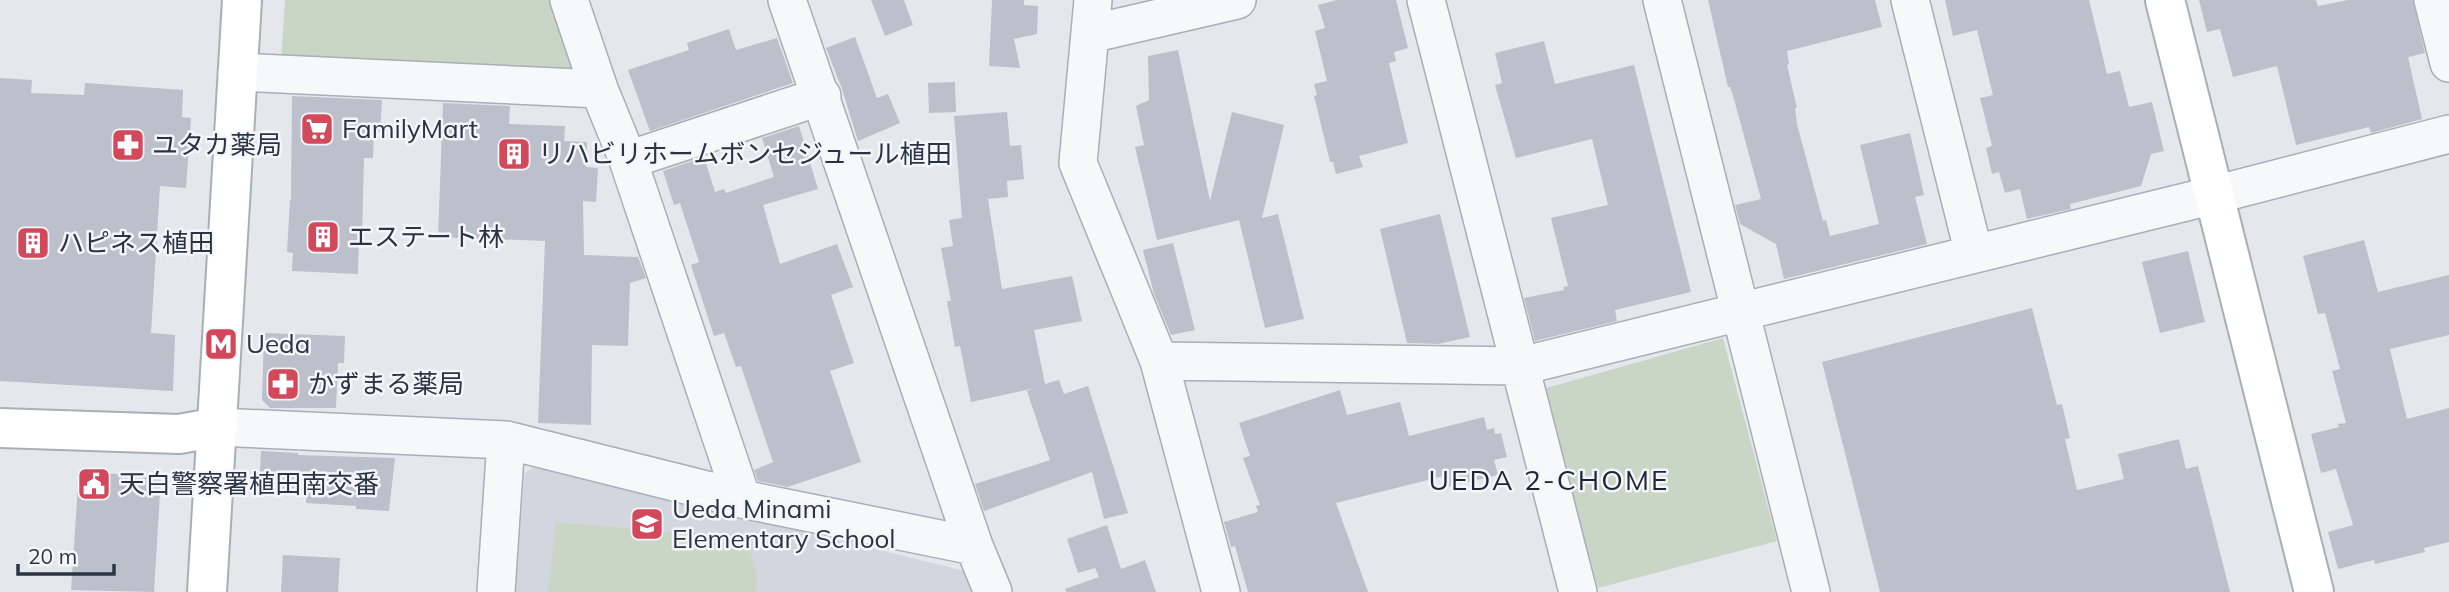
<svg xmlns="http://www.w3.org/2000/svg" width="2449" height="592" font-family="Mulish,'Noto Sans JP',sans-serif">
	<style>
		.built { fill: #d2d6de }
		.green { fill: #c9d6c5 }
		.building { fill: #bbc0ca }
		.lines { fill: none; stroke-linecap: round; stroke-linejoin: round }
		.street-casing { stroke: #a9aeb7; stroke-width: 40 }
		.secondary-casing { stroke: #a9aeb7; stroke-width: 42 }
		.street { stroke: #f7f8fa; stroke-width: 37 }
		.secondary { stroke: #fff; stroke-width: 38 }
		.labels { text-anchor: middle; stroke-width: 5; stroke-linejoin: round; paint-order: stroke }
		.poi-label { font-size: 26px; fill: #2b3445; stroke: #f4f6f9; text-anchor: start }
		.neighbourhood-label { font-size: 28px; letter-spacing: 2px; fill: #1d2536; stroke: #f4f6f9 }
	</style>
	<rect width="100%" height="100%" fill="#e4e7ec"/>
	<!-- built -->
	<path class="built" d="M536,465L973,573L982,592H516L524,474Z"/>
	<!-- green -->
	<path class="green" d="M285,0H550L571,66L564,78L281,63Z
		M1723,338L1777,541L1598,588L1543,389Z
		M556,522L747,539L757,577L756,592H548Z"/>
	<!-- building -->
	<path class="building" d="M871,0H904L913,25L885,36Z
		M992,0H1024V5L1038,6L1037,34L1014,39L1020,68L989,66Z
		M1337,0H1396L1408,48L1394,52L1396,61L1389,63L1408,143L1359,156L1363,167L1336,174L1333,162H1330L1314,96L1317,95L1314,84L1327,81L1315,31L1325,28L1318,5Z
		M1708,0H1875L1882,27L1787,51L1789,64L1787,65L1797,108H1795L1797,124L1823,221L1826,220L1830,236L1879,224L1860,145L1910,133L1924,195L1915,197L1927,244L1784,279L1776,244L1740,224L1735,205L1761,199L1734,99L1730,87H1728Z
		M1945,0H2089L2107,74L2120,71L2129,107L2152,102L2164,151L2151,154L2141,186L2070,204L2071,209L2027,219L2020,189L2005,193L1999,172L1992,174L1986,148L1992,146L1980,98L1993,95L1977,30L1953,36Z
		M2199,0H2316L2318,6L2348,0H2413L2425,53L2408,57L2422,119L2371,133L2369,127L2296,145L2277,66L2233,77L2220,29L2207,32Z
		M729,29L736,50L777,38L793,83L650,131L628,70L689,50L687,43Z
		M855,37L877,98L888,94L900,123L858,141L842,89L826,48Z
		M1544,41L1555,84L1634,65L1691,292L1615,310L1617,321L1535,341L1524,298L1564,290L1563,287L1568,286L1551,218L1608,205L1592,139L1516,158L1495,85L1502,83L1495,53Z
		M1178,50L1210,201L1232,112L1284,125L1262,218L1278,214L1304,319L1265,328L1239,220L1157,240L1135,147L1144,145L1136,106L1149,100L1148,56Z
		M0,78L32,80L31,93L84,95L85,83L183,90L182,117L191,118L186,188L160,186L151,333L175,335L173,391L0,381Z
		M955,82L956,112L929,113L928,83Z
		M292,96L382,100L380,132H374L373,158H364L362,237L359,236L358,274L292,271L293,253L287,252L290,200H291Z
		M443,103L510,106L509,124L565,126L564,141L587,142L586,167L598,168L596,202L583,201L584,255L638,257L646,278L630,283L628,346L592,345L591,425L538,423L545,241L438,237Z
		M1007,112L1010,146L1021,145L1024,179L1007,181L1008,197L988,199L1002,289L1072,276L1082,321L1034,330L1045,384L1059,380L1064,394L1088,386L1128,513L1104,519L1092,472L984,511L975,484L1050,460L1027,391L1031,389L971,402L960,346L955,347L947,301H951L941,248L953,246L949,220L962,218L954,116Z
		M799,126L818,189L763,205L780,264L837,244L853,287L831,295L854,363L830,371L861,462L788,487L758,481L754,470L773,462L741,366L736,367L724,333L714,336L691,265L699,262L680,203L674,205L663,171L704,157L715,192L724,189L726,193L774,177L762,138Z
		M1440,214L1470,337L1438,344L1407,343L1380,229Z
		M2364,240L2378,292L2449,275V335L2390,349L2407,419L2449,408V542L2424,548L2425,552L2375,564L2374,560L2338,569L2328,532L2353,525L2336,469L2321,473L2311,434L2339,427L2338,424L2346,423L2332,371L2340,369L2325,313L2318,314L2303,256Z
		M1173,243L1195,330L1171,335L1154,294L1143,250Z
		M2188,251L2205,322L2160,333L2142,262Z
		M2032,308L2057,405L2062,404L2070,438L2065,439L2077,490L2124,479L2118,454L2179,439L2186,469L2198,466L2230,592H1880L1822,362Z
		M264,333L345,336L344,363H338L336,408H270L262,400Z
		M1340,390L1347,415L1400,402L1409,436L1484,417L1487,430L1494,428L1495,434L1501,433L1507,457L1494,460L1498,475L1447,487L1444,476L1336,503L1368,592H1248L1235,546L1231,547L1224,522L1258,512L1256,506L1260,505L1243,458L1250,456L1239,423Z
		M261,451L298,453V455L395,458L389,511L356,509V506L306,503L307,493L259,491Z
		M84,472L161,477L154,592L71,590L78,486H83Z
		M1107,525L1121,569L1145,560L1156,592H1066L1065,589L1099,577L1095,568L1078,573L1067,539Z
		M283,555L340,558L338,592H281Z"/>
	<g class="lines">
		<defs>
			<path id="street" d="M569,0L599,89L628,160L742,499
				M787,0L974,546L993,592
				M1093,0L1078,163L1159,361L1221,592
				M1426,0L1578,592
				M1662,0L1811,592
				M1910,0L1974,254
				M2433,0L2449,63
				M1090,34L1237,0
				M237,72L599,89
				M628,160L822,96
				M1159,361L1521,366L2214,195L2449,134
				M218,427L506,440L742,499L974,546
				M496,592L506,440"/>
			<path id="secondary" d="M2165,0L2314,592
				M0,428L179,434L218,427
				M207,592L242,0"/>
		</defs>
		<!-- street casing -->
		<use href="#street" class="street-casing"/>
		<!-- secondary casing -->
		<use href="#secondary" class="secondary-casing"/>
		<!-- street -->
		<use href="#street" class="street"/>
		<!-- secondary -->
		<use href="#secondary" class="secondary"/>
	</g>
	<!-- icons -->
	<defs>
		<symbol id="supermarket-square" viewBox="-11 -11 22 22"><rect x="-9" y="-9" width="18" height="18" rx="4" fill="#d1495b" stroke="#f4f6f9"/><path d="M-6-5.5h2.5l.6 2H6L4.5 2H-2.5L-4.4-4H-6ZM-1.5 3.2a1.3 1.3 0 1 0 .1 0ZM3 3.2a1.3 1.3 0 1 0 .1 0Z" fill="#fff"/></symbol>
		<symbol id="pharmacy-square" viewBox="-11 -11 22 22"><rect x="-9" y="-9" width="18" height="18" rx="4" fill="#d1495b" stroke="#f4f6f9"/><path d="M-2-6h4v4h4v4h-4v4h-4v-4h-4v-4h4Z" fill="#fff"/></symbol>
		<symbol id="building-square" viewBox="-11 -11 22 22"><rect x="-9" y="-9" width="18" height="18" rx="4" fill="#d1495b" stroke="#f4f6f9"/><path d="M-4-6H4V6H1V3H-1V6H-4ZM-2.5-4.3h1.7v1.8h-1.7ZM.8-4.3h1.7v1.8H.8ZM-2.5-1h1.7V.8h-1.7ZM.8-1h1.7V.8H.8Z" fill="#fff"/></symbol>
		<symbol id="metro-square" viewBox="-11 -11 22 22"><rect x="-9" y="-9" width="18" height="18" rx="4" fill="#d1495b" stroke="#f4f6f9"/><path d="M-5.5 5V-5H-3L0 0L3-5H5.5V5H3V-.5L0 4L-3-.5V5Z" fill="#fff"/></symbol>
		<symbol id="civic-square" viewBox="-11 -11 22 22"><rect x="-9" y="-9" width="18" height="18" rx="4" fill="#d1495b" stroke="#f4f6f9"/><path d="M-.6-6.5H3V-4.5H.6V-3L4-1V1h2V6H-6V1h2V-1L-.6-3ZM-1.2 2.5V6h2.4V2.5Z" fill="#fff"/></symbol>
		<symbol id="school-square" viewBox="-11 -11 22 22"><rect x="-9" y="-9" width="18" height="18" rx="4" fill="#d1495b" stroke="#f4f6f9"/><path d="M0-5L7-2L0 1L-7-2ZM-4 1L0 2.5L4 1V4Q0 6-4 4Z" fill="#fff"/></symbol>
	</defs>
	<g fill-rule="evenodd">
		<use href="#supermarket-square" x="298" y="110" width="38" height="38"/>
		<use href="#pharmacy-square" x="109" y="126" width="38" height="38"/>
		<use href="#building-square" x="495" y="135" width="38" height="38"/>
		<use href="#building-square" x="304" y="218" width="38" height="38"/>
		<use href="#building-square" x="14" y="224" width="38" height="38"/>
		<use href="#metro-square" x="202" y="325" width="38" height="38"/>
		<use href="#pharmacy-square" x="264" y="365" width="38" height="38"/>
		<use href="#civic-square" x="75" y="465" width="38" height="38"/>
		<use href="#school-square" x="628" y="505" width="38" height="38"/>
	</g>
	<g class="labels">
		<!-- poi labels -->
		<g class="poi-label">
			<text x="342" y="138">FamilyMart</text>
			<text x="152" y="154">ユタカ薬局</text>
			<text x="538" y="163">リハビリホームボンセジュール植田</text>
			<text x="348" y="246">エステート林</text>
			<text x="58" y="252">ハピネス植田</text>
			<text x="246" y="353">Ueda</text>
			<text x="308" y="393">かずまる薬局</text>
			<text x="119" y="493">天白警察署植田南交番</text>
			<text x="672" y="518">Ueda Minami<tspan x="672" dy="30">Elementary School</tspan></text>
		</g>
		<!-- neighbourhood labels -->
		<g class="neighbourhood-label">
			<text x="1549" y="490">UEDA 2-CHOME</text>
		</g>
	</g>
	<!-- scale -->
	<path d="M18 564v10h96v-10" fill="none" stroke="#2b3445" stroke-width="3.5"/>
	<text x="28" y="564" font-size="21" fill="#2b3445" stroke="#f4f6f9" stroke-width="5" paint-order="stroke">20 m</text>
</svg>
